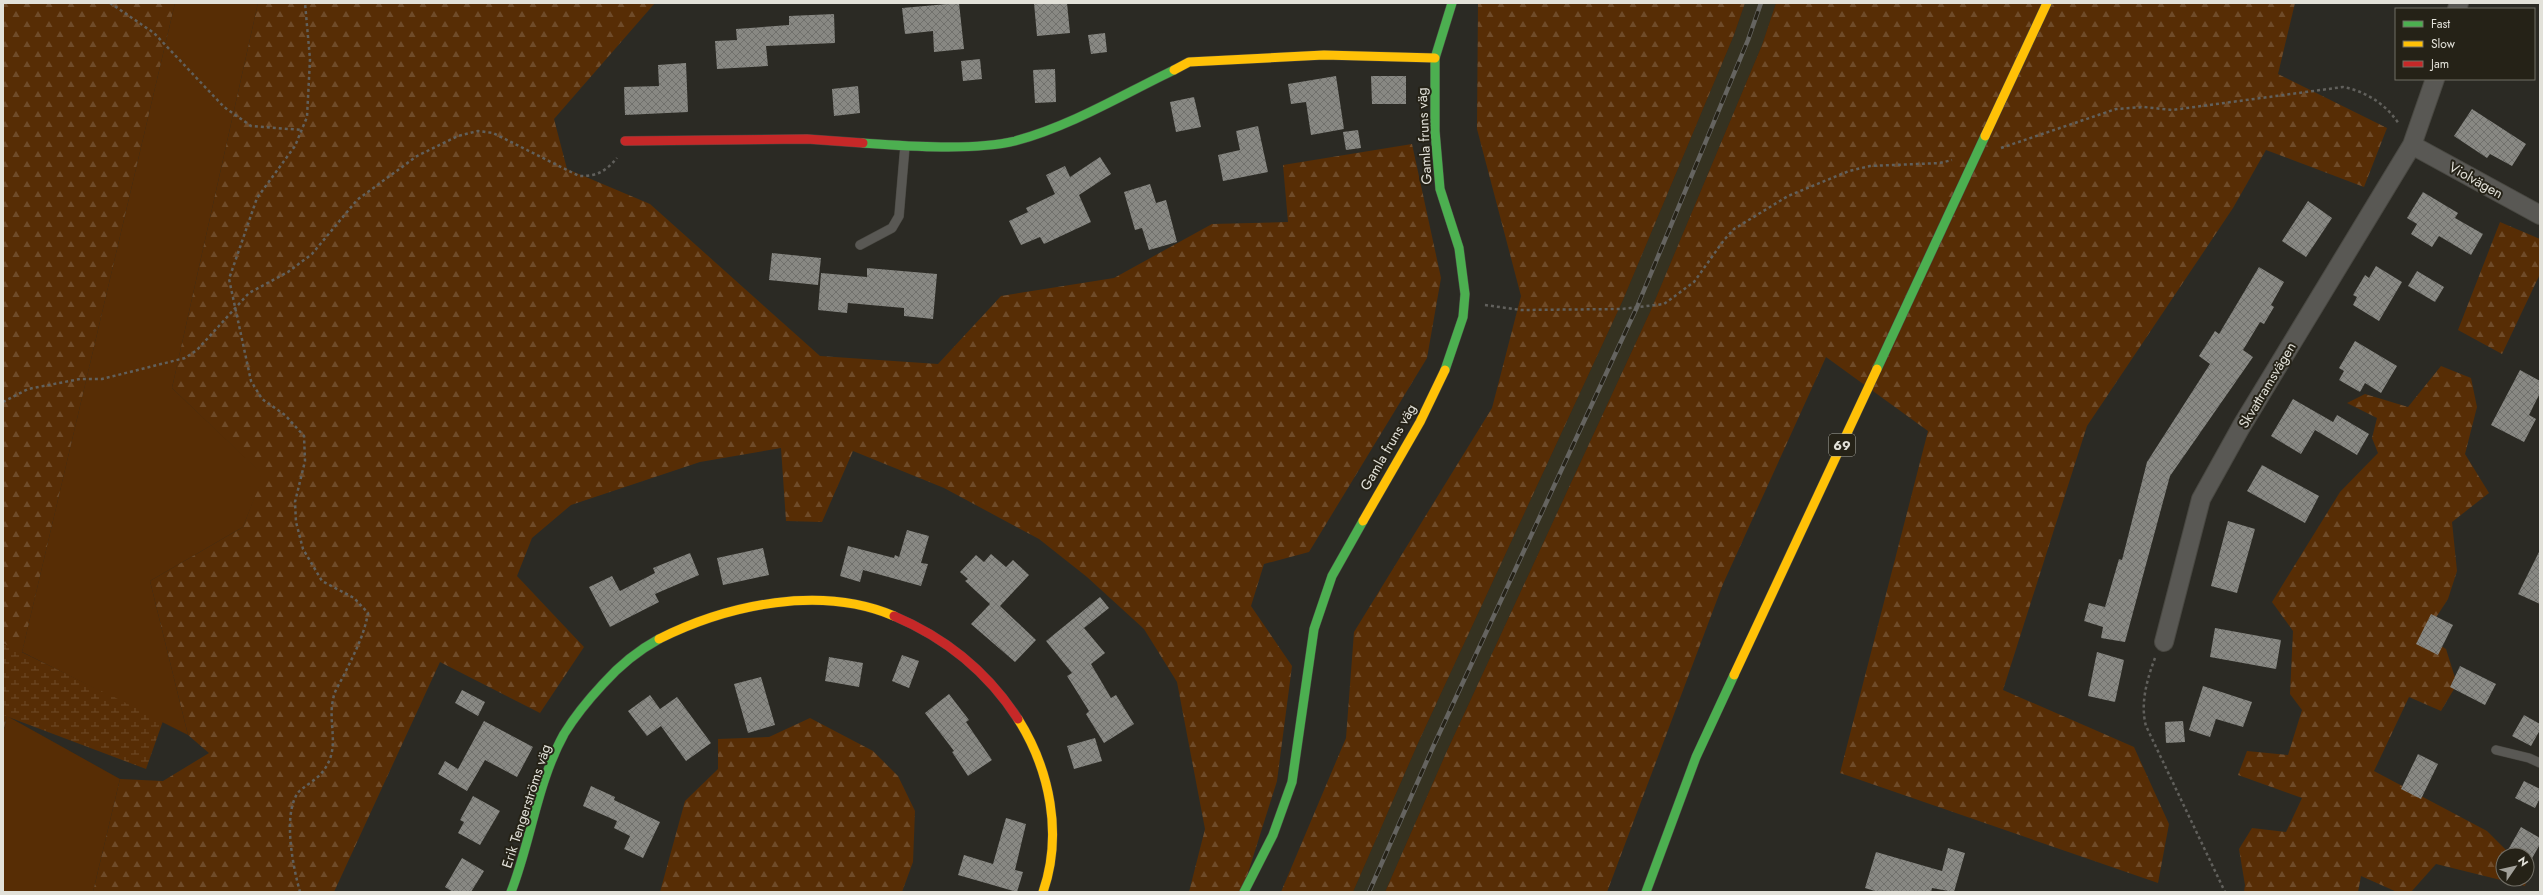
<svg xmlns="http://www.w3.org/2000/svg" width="2543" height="895" font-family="Jost,sans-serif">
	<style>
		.built { fill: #353221 }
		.green { fill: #572d05 }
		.forest { fill: url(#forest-firs) }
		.wetland { fill: url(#wetland-marsh) }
		.building { fill: url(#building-cross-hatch) }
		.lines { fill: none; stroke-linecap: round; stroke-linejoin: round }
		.lane-casing { stroke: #494842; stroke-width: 10 }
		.street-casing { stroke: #494842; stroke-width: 20 }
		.fast-casing { stroke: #494842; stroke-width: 10 }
		.slow-casing { stroke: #494842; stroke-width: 10 }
		.jam-casing { stroke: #494842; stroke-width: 10 }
		.path { stroke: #61605c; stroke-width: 2.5; stroke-dasharray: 3 3; stroke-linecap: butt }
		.lane { stroke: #595854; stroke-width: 9 }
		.street { stroke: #595854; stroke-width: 18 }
		.fast { stroke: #4caf50; stroke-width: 9 }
		.slow { stroke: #ffc107; stroke-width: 9 }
		.jam { stroke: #c62828; stroke-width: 9 }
		.rail-casing { stroke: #656460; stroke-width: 4.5 }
		.rail { stroke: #252217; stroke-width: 3; stroke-dasharray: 9; stroke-linecap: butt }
		.labels { text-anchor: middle; stroke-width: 4; stroke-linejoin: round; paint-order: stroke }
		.shield { fill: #252217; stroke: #a9a89f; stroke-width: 1 }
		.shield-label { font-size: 13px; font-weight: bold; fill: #e2e1d9 }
		.street-label { font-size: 14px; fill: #e2e1d9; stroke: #252217 }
	</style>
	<defs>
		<pattern id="forest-firs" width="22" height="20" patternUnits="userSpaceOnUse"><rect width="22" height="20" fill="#572d05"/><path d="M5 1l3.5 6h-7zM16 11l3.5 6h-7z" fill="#6f4b29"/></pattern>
		<pattern id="wetland-marsh" width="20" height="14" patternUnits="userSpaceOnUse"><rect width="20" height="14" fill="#572d05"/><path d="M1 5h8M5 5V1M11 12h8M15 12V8" fill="none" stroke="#6f4b29"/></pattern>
		<pattern id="building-cross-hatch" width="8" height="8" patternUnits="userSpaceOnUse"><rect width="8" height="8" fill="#888883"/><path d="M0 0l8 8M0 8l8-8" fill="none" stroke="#70706c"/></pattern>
	</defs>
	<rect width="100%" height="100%" fill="#2b2a24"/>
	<!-- built -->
	<path class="built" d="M1745,3H1776L1762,45L1650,312L1446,753L1385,892H1353L1419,741L1623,300L1734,35Z"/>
	<!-- green -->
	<path class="green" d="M175,3H258L172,388L264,475L243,527L150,581L188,735L22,652Z
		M7,716L120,779L93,892H3V733Z"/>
	<!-- forest -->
	<path class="forest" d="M3,3H175L3,733Z
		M258,3H655L554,119L567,169L650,204L820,356L938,364L1001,296L1114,278L1212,224L1288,222L1283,165L1412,144L1441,278L1427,358L1309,552L1264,564L1251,606L1292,666L1277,781L1242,892H1189L1205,829L1177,682L1144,629L1087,577L1039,539L944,488L853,451L822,522L786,521L781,448L700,462L571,505L532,538L517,576L584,647L540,713L440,662L334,892H93L120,779L163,781L209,753L188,735L150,581L243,527L263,475L172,388Z
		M1478,3H1745L1734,35L1623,300L1419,741L1353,892H1281L1346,738L1354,632L1492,408L1521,296L1477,129Z
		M1776,3H2295L2278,74L2387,128L2364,187L2266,150L2233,208L2087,426L2003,690L2134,747L2169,824L2158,883L1840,773L1928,431L1826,357L1723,584L1607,892H1385L1446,753L1650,312L1762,45Z
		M2500,222L2540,239V274L2502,354L2458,330Z
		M2441,366L2471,378L2477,407L2465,454L2489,493L2452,522L2457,571L2448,599L2424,636L2446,649L2457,684L2441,711L2409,697L2374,771L2487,831L2511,855H2503V879H2527L2525,886L2436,864L2411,892H2397L2361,876L2358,892H2244L2245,885L2239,849L2252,828L2286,832L2302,798L2238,775L2247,751L2288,755L2302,710L2290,694L2293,631L2272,602L2340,492L2378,453L2372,438L2377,418L2347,403L2365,394L2408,407Z
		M810,718L873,751L898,776L915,811L913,862L902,892H660L685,801L718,769V739L769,737Z"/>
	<!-- wetland -->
	<path class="wetland" d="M3,643L163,721L146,769L3,715Z"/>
	<!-- building -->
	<path class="building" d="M959,3L964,49L934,52L933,31L905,34L902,8Z
		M1034,3H1067L1070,33L1037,36Z
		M834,14L835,43L766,46L768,66L717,69L715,41L737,40L736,29L789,25V16Z
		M1105,33L1107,52L1091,54L1088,35Z
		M980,59L982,79L963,81L961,61Z
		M686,63L688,112L625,115L624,87L659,86L658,65Z
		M1055,69L1056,102L1035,103L1033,70Z
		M1336,76L1344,129L1311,135L1306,102L1291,104L1288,84Z
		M1371,76H1406V104H1372Z
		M858,86L860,113L834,116L832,89Z
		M1194,97L1201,127L1176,132L1170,102Z
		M2472,109L2526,144L2512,166L2490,154L2487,158L2454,136Z
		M1258,126L1268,172L1223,181L1218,155L1240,150L1236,131Z
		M1358,130L1361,148L1346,150L1343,132Z
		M1100,157L1111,174L1079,195L1091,222L1044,244L1040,237L1021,245L1009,221L1028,212L1026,208L1055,194L1046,175L1065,166L1070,177Z
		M1150,184L1156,203L1166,200L1177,242L1149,250L1142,228L1135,230L1124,192Z
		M2423,192L2458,213L2455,218L2483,234L2471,255L2439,236L2432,247L2411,234L2417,224L2407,218Z
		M2308,201L2332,218L2306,257L2282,241Z
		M772,253L821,258L818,285L769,280Z
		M2376,266L2402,282L2379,321L2353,305L2357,297L2353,295L2365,275L2369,278Z
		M2259,267L2284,282L2271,305L2274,307L2264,324L2260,322L2243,350L2253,357L2170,476L2125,642L2101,638L2103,627L2084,621L2089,603L2105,607L2119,559L2122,560L2147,462L2210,364L2199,356L2215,331L2219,334Z
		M867,268L937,274L933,319L904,316V308L848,303L847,313L818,310L821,273L867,277Z
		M2417,271L2444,287L2435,302L2408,286Z
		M2355,341L2397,366L2381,393L2365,383L2360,392L2339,380L2344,371L2339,368Z
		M2520,370L2540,381V393L2529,415L2536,419L2524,442L2491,425Z
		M2293,399L2333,422L2337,415L2369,434L2357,455L2315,430L2301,454L2271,436Z
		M2262,465L2319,496L2305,523L2247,491Z
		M2228,521L2255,529L2237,593L2211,586Z
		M907,530L929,536L921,563L928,564L921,586L863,570L860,582L840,576L848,546L894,558L895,555L899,557Z
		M763,548L769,575L723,585L717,558Z
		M2540,550V604L2518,594Z
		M690,553L699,575L655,594L659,602L610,627L589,587L612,576L620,591L655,573L653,568Z
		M991,554L1006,567L1013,560L1029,575L1000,606L1036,640L1015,662L971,624L990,604L965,581L968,579L960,572L976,555L984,562Z
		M1100,597L1109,608L1084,628L1105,653L1091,664L1111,698L1116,695L1134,724L1104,743L1086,714L1089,711L1067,676L1072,673L1046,641Z
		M2431,614L2453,625L2438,655L2416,644Z
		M2215,628L2281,640L2276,669L2210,657Z
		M2097,652L2124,660L2115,702L2088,696Z
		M902,655L919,661L909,688L892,681Z
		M829,657L863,663L859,687L825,681Z
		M2460,666L2496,684L2485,705L2450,687Z
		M761,677L775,725L748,733L734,684Z
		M2203,686L2252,702L2243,727L2216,719L2210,737L2189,730Z
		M462,690L485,702L478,716L455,703Z
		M949,694L969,720L966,722L992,760L968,776L952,752L954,751L925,713Z
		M650,695L660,709L677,697L711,743L686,761L661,726L647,736L628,711Z
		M2524,715L2540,724V730L2531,746L2512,736Z
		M484,721L533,747L517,777L485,760L467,791L438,774L445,761L458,769Z
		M2183,721L2185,742L2166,743L2165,722Z
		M1095,738L1102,761L1074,769L1067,746Z
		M2418,754L2438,764L2421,799L2401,789Z
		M2524,781L2540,789V798L2535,808L2515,798Z
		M591,786L615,797L614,800L660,822L643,858L624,849L630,836L614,828L617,821L583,806Z
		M473,796L500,811L480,845L458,833L464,822L460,820Z
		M1006,818L1026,824L1015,870L1023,872L1017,892L958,875L964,855L993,864Z
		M2521,827L2540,838V844L2530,862L2527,861V855H2516L2508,850Z
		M1948,848L1965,853L1954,892L1932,888L1931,892H1878L1865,888L1876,852L1942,871Z
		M462,858L484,871L471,892H453L445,887Z"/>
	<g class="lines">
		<defs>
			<path id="lane" d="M860,245L892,228L899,216L905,146
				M2496,750L2529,758L2540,763"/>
			<path id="street" d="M2457,9L2459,3
				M2412,145L2540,215
				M2164,642L2201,499L2241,427L2412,145L2435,79"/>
			<path id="fast" d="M863,143C906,146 974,151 1015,141C1071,126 1122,95 1174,70
				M1877,369L1985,136
				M1445,370L1463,317L1465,294L1459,248L1440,189L1435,131V58L1452,3
				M511,892C531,841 537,783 564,734C575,716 589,699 603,684C620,665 637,651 659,639
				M1244,892L1273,835L1292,782L1314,629L1332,576L1363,521
				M1646,892L1696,757L1734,675"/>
			<path id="slow" d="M1174,70L1189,62L1324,55L1435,58
				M1985,136L2047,3
				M1363,521L1420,422L1445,370
				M659,639C729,604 821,585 894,616
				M1734,675L1877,369
				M1018,719C1050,770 1063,834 1043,892"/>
			<path id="jam" d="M625,141L807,139L863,143
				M894,616C946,638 987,671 1018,719"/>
		</defs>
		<!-- lane casing -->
		<use href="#lane" class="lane-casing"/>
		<!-- street casing -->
		<use href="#street" class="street-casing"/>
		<!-- fast casing -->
		<use href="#fast" class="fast-casing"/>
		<!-- slow casing -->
		<use href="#slow" class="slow-casing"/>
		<!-- jam casing -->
		<use href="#jam" class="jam-casing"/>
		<!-- path -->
		<path class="path" d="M110,3L154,33L224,107L251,126L302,130
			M2001,148L2116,109L2144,107L2172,110L2343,87C2365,91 2386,104 2399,124
			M1485,305L1521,310L1622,309L1664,304L1694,282L1724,240L1734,229L1788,196L1849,171L1870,166L1940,163L1952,160
			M3,402L28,389L80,379H102L185,358L197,350L249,293L288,272L312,254L357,200L417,156L458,136L478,131L493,133L579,176C597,176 605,172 617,158
			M2155,658C2147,679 2140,704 2146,726L2225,892
			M300,892C293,867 283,817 297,794C302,786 320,780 327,765C339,745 328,722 333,700C334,691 340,683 344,675C354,654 364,636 368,613L354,598L322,581L303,549L296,522L295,502L305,461L304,436L285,415L262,399L251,381L229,279L257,198L295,146L307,117L310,59L305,3"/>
		<!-- lane -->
		<use href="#lane" class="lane"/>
		<!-- street -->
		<use href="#street" class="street"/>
		<!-- fast -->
		<use href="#fast" class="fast"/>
		<!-- slow -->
		<use href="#slow" class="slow"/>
		<!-- jam -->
		<use href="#jam" class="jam"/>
		<defs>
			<path id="rail" d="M1369,892L1433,747L1637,307L1748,40L1761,3"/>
		</defs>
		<!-- rail casing -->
		<use href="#rail" class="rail-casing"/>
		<!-- rail -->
		<use href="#rail" class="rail"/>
	</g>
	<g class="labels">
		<!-- shield labels -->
		<rect class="shield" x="1829" y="434" width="26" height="22" rx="3"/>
		<g class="shield-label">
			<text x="1842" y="450">69</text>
		</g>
		<!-- street labels -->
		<g class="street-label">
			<text transform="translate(1424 136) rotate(-93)" y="5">Gamla fruns väg</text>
			<text transform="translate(2476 180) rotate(29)" y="5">Violvägen</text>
			<text transform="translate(2267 385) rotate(-59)" y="5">Skvattramsvägen</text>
			<text transform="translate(1388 447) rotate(-60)" y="5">Gamla fruns väg</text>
			<text transform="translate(526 806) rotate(-72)" y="5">Erik Tengerströms väg</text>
		</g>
	</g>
	<!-- border -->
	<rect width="2543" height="895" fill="none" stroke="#e2e1d9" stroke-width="8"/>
	<!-- legend -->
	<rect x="2395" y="8" width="140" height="72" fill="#252217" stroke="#716e65"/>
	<rect x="2403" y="21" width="20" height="6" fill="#4caf50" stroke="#716e65"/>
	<text x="2431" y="28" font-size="12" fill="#e2e1d9">Fast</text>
	<rect x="2403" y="41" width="20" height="6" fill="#ffc107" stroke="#716e65"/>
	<text x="2431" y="48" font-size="12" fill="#e2e1d9">Slow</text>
	<rect x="2403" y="61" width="20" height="6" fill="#c62828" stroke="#716e65"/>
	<text x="2431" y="68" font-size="12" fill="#e2e1d9">Jam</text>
	<!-- north arrow -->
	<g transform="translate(2515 867) rotate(56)"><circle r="19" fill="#252217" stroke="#716e65"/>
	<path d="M0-3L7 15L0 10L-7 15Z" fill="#a2a19a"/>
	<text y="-6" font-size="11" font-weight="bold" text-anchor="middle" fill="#e2e1d9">N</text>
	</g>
</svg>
